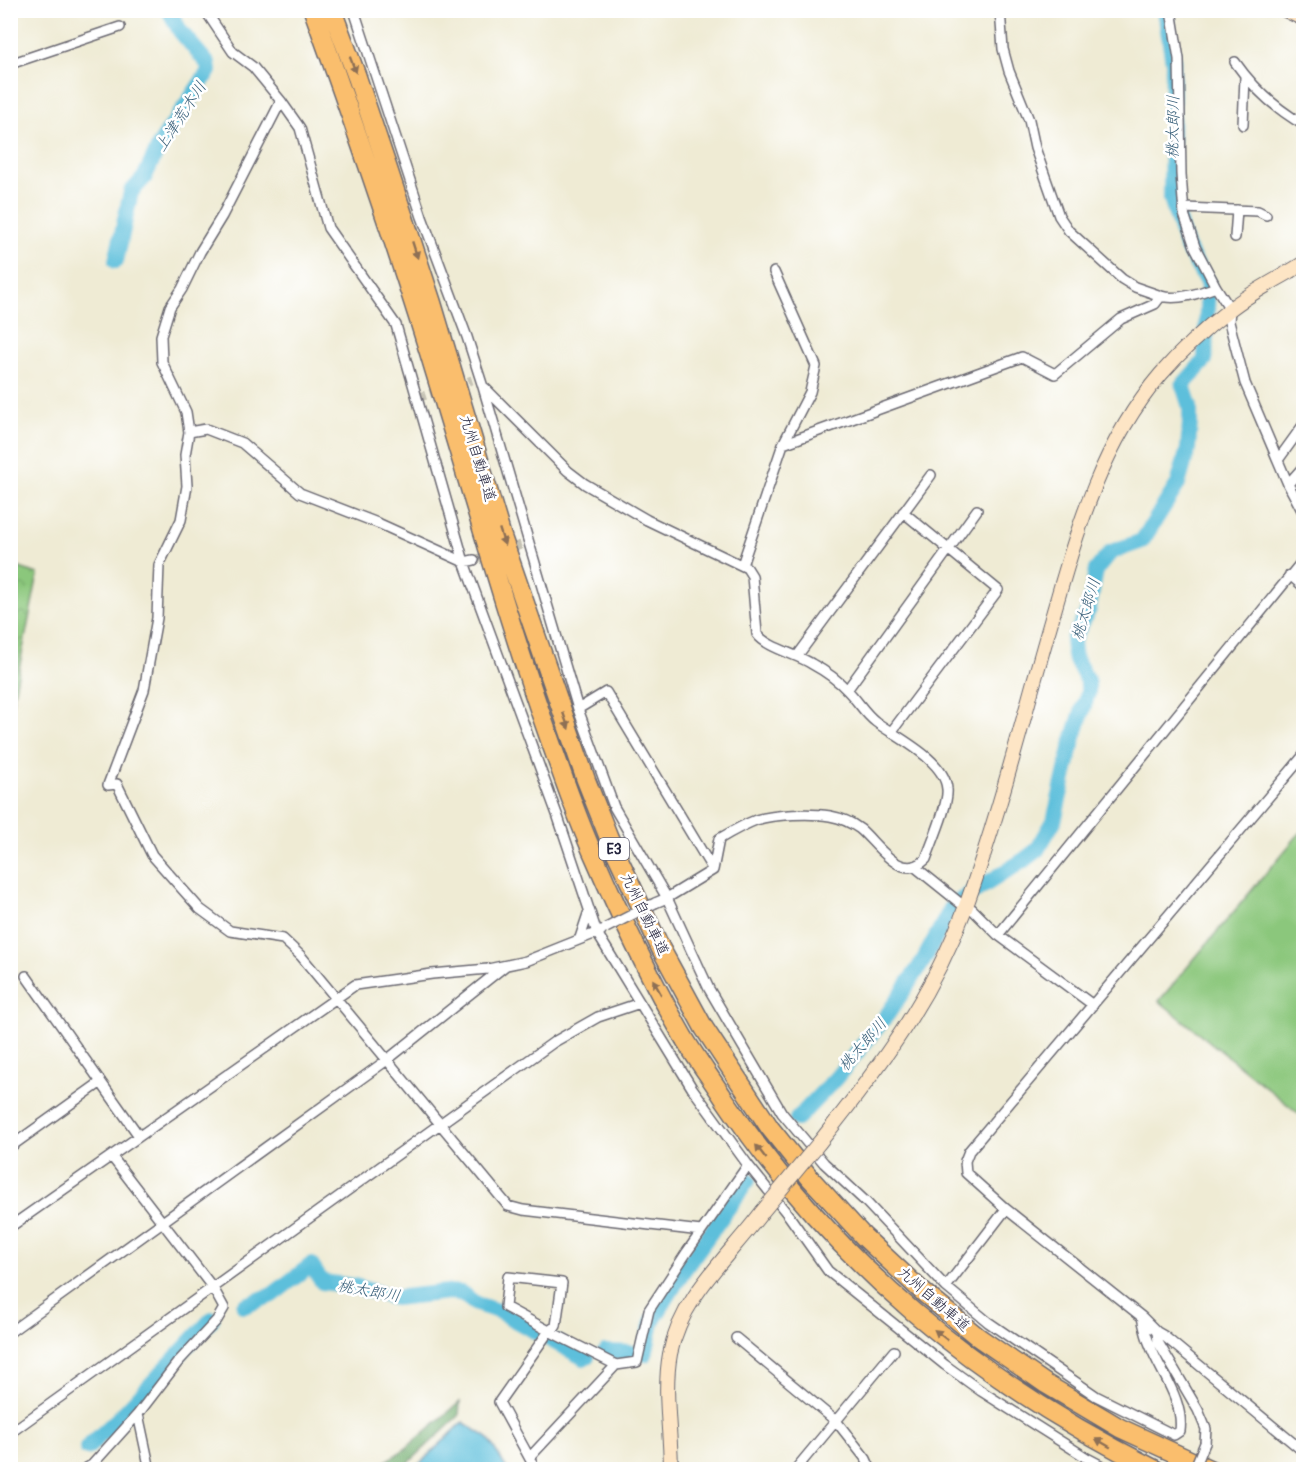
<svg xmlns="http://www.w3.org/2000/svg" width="1314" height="1480" font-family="Pangolin,'Klee One',sans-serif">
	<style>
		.forest { fill: url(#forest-firs); stroke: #496754; stroke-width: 1.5 }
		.park { fill: url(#park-crowns); stroke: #56745c; stroke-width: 1.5 }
		.pitch { fill: #8bc77c; stroke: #56745c; stroke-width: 1.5 }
		.water { fill: #5dbfdb; stroke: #40708b; stroke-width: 1.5 }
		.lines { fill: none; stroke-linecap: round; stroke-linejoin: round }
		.river { stroke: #5dbfdb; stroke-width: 16 }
		.street-tunnel { stroke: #c6c3b5; stroke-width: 9; stroke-dasharray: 9 4.5; stroke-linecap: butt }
		.street-casing { stroke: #6a6871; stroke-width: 12 }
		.secondary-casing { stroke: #6a6871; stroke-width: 16 }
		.highway-casing { stroke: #6a6871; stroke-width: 21 }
		.street { stroke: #fff; stroke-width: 9 }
		.secondary { stroke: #fde5c5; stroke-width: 14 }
		.highway { stroke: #fabe6d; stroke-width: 18 }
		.street-bridge-casing { stroke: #6a6871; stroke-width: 12; stroke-linecap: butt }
		.secondary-bridge-casing { stroke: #6a6871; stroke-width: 16; stroke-linecap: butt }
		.street-bridge { stroke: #fff; stroke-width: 9 }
		.secondary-bridge { stroke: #fde5c5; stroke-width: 14 }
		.oneway { fill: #8e7054 }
		.labels { text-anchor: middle; stroke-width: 5; stroke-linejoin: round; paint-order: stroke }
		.shield { fill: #fff; stroke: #646476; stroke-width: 1.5 }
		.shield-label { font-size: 14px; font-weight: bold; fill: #22223b }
		.street-label { font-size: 15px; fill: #22223b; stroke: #fff }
		.water-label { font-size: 16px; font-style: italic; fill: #3a617b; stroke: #fff }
	</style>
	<defs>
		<pattern id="forest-firs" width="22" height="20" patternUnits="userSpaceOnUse" patternTransform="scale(1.5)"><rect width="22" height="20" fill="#70ac6c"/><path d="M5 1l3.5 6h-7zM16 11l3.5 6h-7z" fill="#5c8c5a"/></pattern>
		<pattern id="park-crowns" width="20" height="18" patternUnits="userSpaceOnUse" patternTransform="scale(1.5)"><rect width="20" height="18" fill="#8bc77c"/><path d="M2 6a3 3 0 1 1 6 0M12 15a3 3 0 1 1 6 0" fill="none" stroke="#71a167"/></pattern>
	</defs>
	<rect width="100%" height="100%" fill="#fff"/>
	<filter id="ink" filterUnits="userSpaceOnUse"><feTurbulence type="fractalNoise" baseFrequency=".0167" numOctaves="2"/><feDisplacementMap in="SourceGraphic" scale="12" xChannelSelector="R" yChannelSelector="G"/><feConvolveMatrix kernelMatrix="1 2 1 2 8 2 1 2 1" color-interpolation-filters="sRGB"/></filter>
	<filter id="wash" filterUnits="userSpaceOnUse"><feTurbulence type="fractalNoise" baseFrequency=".008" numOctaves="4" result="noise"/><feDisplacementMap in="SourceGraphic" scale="24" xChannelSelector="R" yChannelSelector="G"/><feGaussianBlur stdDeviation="1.35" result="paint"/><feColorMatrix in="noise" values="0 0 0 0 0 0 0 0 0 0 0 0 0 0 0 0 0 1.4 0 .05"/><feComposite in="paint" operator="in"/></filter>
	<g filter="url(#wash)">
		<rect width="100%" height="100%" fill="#efebd4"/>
		<!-- forest -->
		<path class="forest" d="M460,1402L459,1416L402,1469H374L405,1449Z"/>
		<!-- park -->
		<path class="park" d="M11,565L38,574L11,709L10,565Z"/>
		<!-- pitch -->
		<path class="pitch" d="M1303,829V1117L1159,1001Z"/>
		<!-- water -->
		<path class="water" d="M463,1422L488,1438L507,1469H414Z"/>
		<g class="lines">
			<!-- river -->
			<path class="river" d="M116,261L131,192L144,178L161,142L209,71L208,64L180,31L169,10
				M797,1119L836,1078L887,1015L922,963L953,905L1024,860L1037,850L1054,821L1073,740L1088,693V682L1074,656L1073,640L1089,609L1096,570L1111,552L1142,541L1178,484L1188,449L1190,422V407L1183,385L1205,360L1208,284L1186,246L1171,198L1173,62L1165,10
				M244,1306L272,1295L311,1265L322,1282L354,1286L395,1298L448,1292L461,1293L476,1304L498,1311L540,1334
				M549,1339L584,1358L587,1357
				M605,1352L633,1353
				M645,1354L652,1322L683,1271L748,1180
				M87,1448L123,1414L212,1319"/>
		</g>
	</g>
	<g filter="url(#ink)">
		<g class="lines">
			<!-- street-tunnel -->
			<path class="street-tunnel" d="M417,398L472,380
				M474,560L521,545"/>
			<defs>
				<path id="street" d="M205,10L233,52L253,67L281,101L300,128L328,228L396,325L464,562L558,817L597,933L692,1088L748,1165L687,1252L649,1310L637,1362L616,1365L549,1331L499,1402L536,1470
					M354,10L422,217L467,337L483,387L578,709L614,807L667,898L709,989L782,1113L824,1163L866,1202L946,1287L988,1322L1096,1396L1174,1435L1180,1431C1184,1400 1160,1372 1150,1345C1146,1336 1144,1326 1142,1317
					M1000,10L1003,49L1009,71L1029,120L1035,148L1059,216L1069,231L1122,279L1135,287L1164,297
					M1171,10L1179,59L1181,174L1184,214L1195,247L1216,287L1230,309L1229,322L1245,383L1288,484L1304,514
					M1235,62C1253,88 1276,109 1304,125
					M10,64L120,27
					M281,101L222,216L200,252L182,289L170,307L161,336L162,362L186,412L189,432L185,455L187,486L181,520L159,565L157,618L144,690L108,785L117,784L152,855L200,909L230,931L283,939L301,956L508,1206L523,1210L701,1231
					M1243,125L1245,77
					M1184,208L1258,211L1266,215
					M1235,237L1237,210
					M485,388L568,471L585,484L647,520L747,568L752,576L757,634C767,648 797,654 812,664C825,671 838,680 848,691C858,701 865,714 876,722C896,737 945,760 947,789C949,804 932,842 926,859C901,884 877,843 860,829C852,823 841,818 830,816C811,813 775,814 756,820C743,825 731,832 719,839L713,870L667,898L655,903
					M189,432L206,429L242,443L300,493L380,524L464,562L474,560
					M783,444L1022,357L1055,374L1121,319L1155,304L1161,296C1177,301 1200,293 1216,287
					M1278,460L1304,424
					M1288,484L1304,466
					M742,565L783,444L810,392L816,366L774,272
					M1290,575L1304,587
					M798,655L931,475
					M847,690L977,510
					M578,709L606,692L713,870
					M892,731L998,590L903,512
					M914,866L965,907L972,909L998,935L1093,1005
					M998,935L1304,559
					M580,938L589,911
					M26,976L139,1136
					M10,1147L101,1082
					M112,1157L213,1288L224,1308L217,1320L178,1362L138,1414L150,1470
					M748,1165L789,1216L828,1271L945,1365L981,1391L1087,1458L1110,1470
					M10,1227L355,985L432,974L488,969L526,961L601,931
					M508,1277L562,1283L556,1326L549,1331L505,1307Z
					M946,1287L1006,1209
					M10,1332L387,1060L505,966
					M1157,1332L1164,1336L1304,1452
					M736,1338L837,1422L866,1459L871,1470
					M10,1433L554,1042L598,1017L640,1003
					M1205,1443L1206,1429L1198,1410L1158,1342L1157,1332L1142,1317L1006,1209L966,1173L965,1161L969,1151L1304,755
					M530,1457L616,1365
					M83,1470L92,1465L138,1414
					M795,1470L894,1351"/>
				<path id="secondary" d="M1285,10L1304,19
					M819,1143C879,1068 932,998 966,906C1000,812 1024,714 1052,618C1077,531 1101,444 1161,374C1181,351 1205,329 1229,310C1251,292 1279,279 1304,263
					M671,1470C671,1432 663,1392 670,1354C681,1297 729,1256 762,1212"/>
				<path id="highway" d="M313,10C359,137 403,264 441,392C477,510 510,628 551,743C565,782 578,821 595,858C622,920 651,980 684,1038C696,1058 710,1077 723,1097C834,1263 977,1381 1156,1470
					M332,10L357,77L388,169L432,303L502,537L586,780L609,838L661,949L704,1028L770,1128L810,1178L864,1237L924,1293L978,1337L1046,1384L1120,1428L1211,1470"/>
			</defs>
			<!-- street casing -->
			<use href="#street" class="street-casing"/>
			<!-- secondary casing -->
			<use href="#secondary" class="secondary-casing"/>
			<!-- highway casing -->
			<use href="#highway" class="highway-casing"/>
			<!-- street -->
			<use href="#street" class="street"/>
			<!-- secondary -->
			<use href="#secondary" class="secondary"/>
			<!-- highway -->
			<use href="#highway" class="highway"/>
			<defs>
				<path id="street-bridge" d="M606,928L655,903
					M1194,1470L1205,1443"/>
				<path id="secondary-bridge" d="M762,1212L819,1143"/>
			</defs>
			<!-- street-bridge casing -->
			<use href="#street-bridge" class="street-bridge-casing"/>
			<!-- secondary-bridge casing -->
			<use href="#secondary-bridge" class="secondary-bridge-casing"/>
			<!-- street-bridge -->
			<use href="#street-bridge" class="street-bridge"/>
			<!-- secondary-bridge -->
			<use href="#secondary-bridge" class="secondary-bridge"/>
		</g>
		<!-- one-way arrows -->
		<defs><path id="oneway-solid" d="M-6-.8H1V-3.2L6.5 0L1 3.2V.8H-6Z" transform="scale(1.5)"/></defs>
		<g class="oneway">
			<use href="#oneway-solid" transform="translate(353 65) rotate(69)"/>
			<use href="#oneway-solid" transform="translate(415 250) rotate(72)"/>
			<use href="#oneway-solid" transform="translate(502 537) rotate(72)"/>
			<use href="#oneway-solid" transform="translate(566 721) rotate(71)"/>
			<use href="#oneway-solid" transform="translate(657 987) rotate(-119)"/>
			<use href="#oneway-solid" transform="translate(761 1152) rotate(-128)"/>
			<use href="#oneway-solid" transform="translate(941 1335) rotate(-142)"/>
			<use href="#oneway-solid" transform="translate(1103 1443) rotate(-150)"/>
		</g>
	</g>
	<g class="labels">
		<!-- shield labels -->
		<rect class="shield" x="599" y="838" width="30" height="22" rx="4.5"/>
		<g class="shield-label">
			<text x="614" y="854">E3</text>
		</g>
		<!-- street labels -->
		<g class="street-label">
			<text transform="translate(478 458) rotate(73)" y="5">九州自動車道</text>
			<text transform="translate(645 914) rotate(64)" y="5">九州自動車道</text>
			<text transform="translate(934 1299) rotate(41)" y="5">九州自動車道</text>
		</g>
		<!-- water labels -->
		<g class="water-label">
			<text transform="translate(180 116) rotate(-57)" y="6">上津荒木川</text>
			<text transform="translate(1172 127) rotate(-89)" y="6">桃太郎川</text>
			<text transform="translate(1085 609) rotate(-73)" y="6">桃太郎川</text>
			<text transform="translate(862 1044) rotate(-49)" y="6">桃太郎川</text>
			<text transform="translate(369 1290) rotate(10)" y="6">桃太郎川</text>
		</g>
	</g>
	<!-- margin -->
	<rect width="1314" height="1480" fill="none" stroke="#fff" stroke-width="36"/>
</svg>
